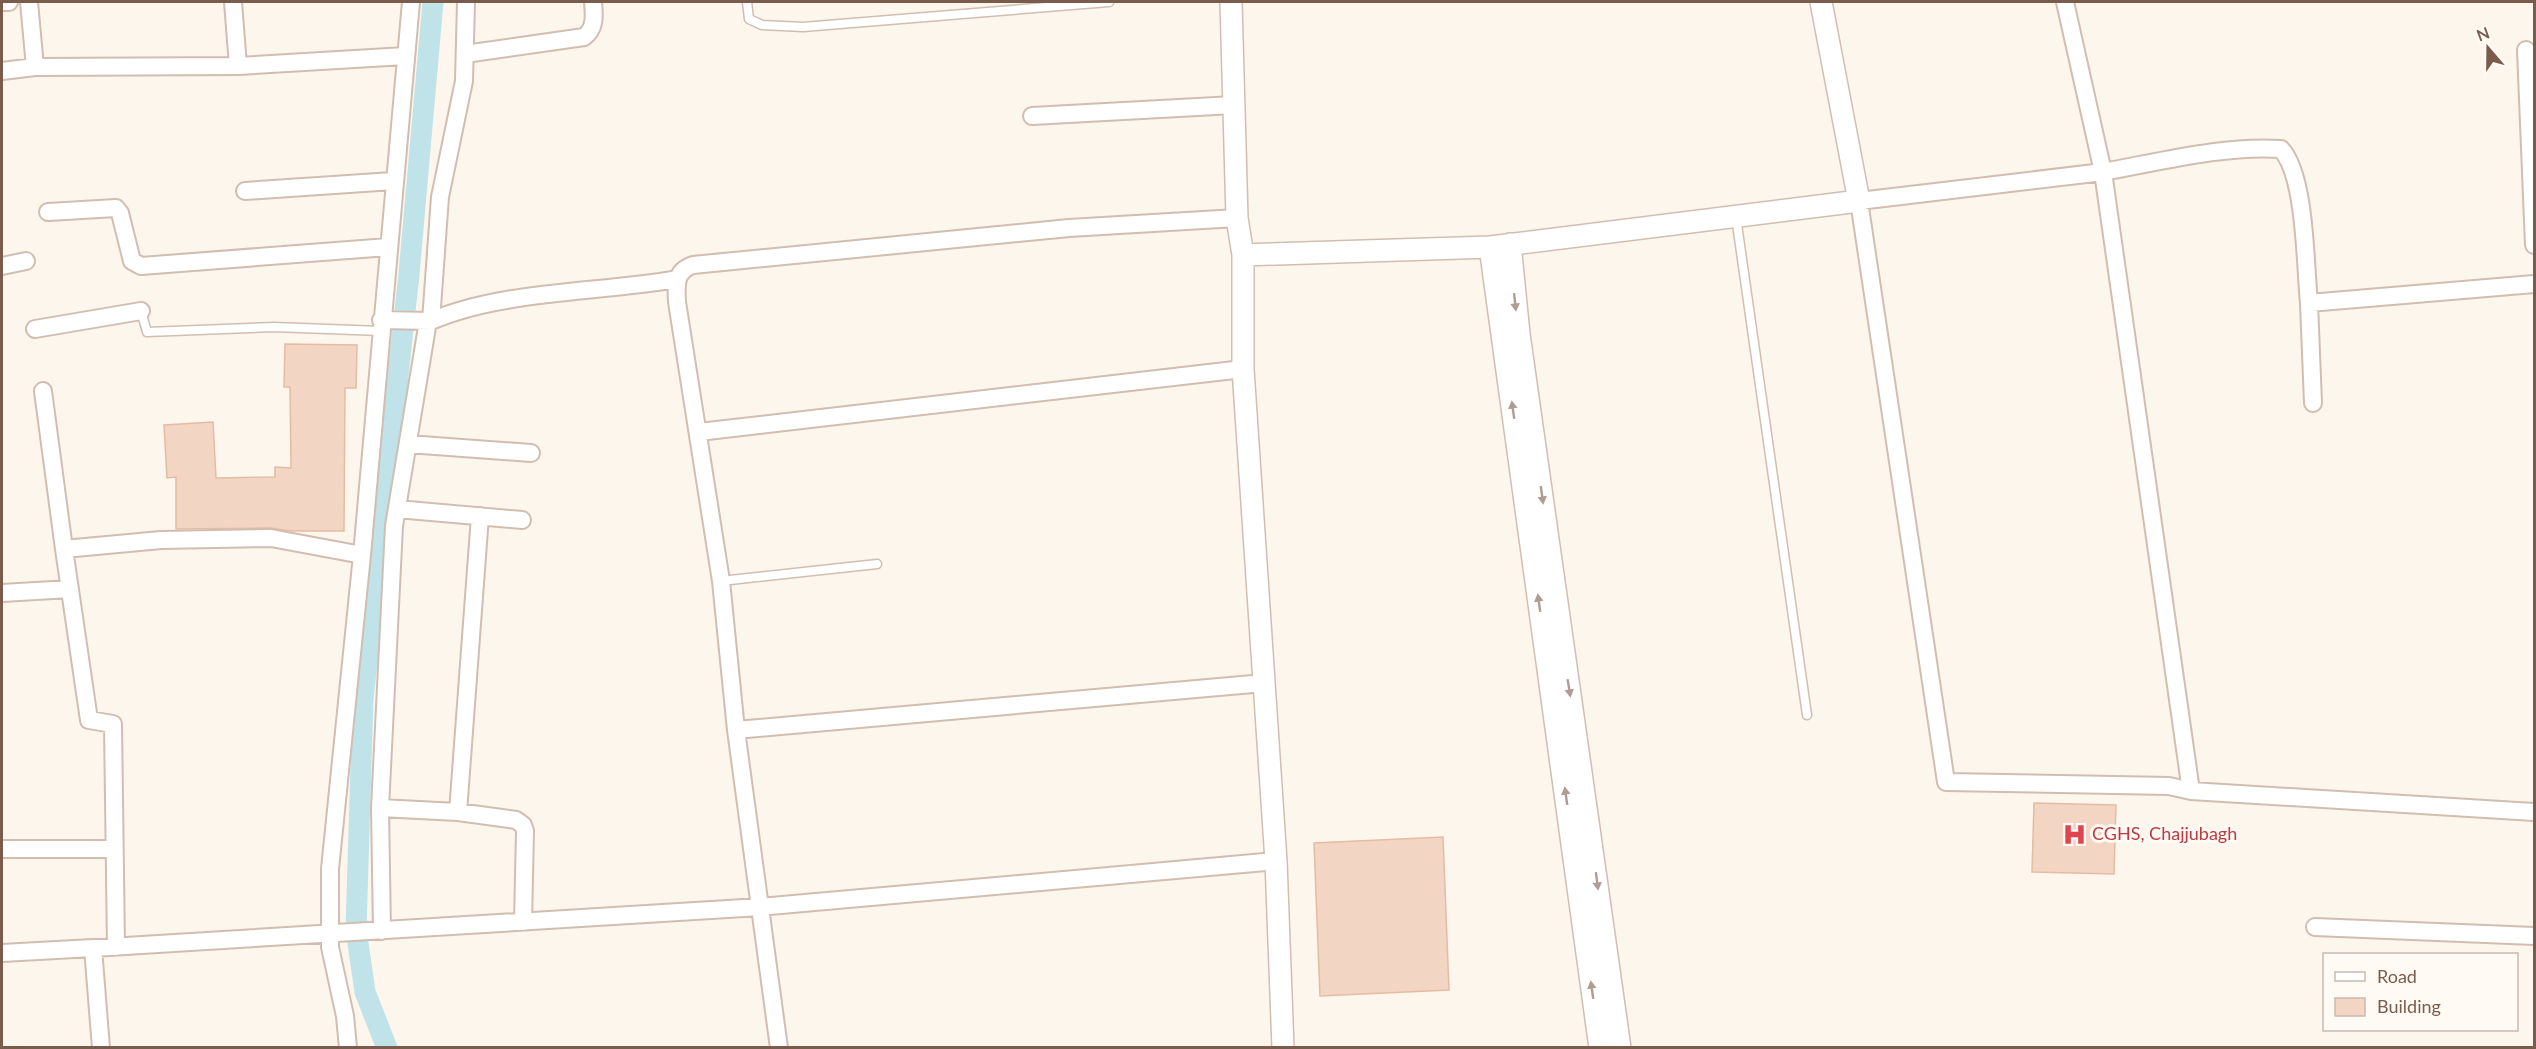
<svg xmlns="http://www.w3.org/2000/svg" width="2536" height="1049" font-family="Lato,sans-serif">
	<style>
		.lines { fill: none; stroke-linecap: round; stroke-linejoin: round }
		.canal { stroke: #bfe3e8; stroke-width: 21 }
		.building { fill: #f3d5c3; stroke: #e6bba3; stroke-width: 1.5 }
		.service-casing { stroke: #d1beb0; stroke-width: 11 }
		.minor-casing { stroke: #d1beb0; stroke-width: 20 }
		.tertiary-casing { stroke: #d1beb0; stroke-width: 24 }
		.service { stroke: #fff; stroke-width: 8 }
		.minor { stroke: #fff; stroke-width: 16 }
		.tertiary { stroke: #fff; stroke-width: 21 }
		.oneway { fill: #af9d94 }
		.labels { text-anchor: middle; stroke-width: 6; stroke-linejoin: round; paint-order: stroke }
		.health-label { font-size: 18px; fill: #be3a42; stroke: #fffaf3; text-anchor: start }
	</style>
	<rect width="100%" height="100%" fill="#fdf6ec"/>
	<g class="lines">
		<!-- canal -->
		<path class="canal" d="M387,1048L365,992L356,929L363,699L409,274L433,2"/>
	</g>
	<!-- building -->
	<path class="building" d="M285,344L357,345L356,388H345L344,531H291L271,528L176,529V477L167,478L164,425L213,422L216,478L275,477V467L291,468L290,387H284Z
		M2034,803L2116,805L2114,874L2032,872Z
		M1443,837L1449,990L1320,996L1314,843Z"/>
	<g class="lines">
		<defs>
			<path id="service" d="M747,2L749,19L762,25L803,27L1109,2
				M1736,217L1807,715
				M141,311L147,332L274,327L381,331
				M721,581L877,564"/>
			<path id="minor" d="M2,2H9
				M29,2L35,67
				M233,2L238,66L405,56
				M466,2L464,81L440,197L431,321C503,290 599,293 677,279
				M2065,2L2103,172C2159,162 2224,145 2281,149C2306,176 2305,265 2309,303L2534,284
				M2526,50L2534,245
				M465,54L584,37C596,28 594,15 593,2
				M2,71L35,67L238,66
				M1032,116L1234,105
				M245,191L393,181
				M48,212L116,208L120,213L132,261L141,266L388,247
				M2,266L26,261
				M2309,303L2313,403
				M381,320L431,321
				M35,329L141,311
				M43,391L64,549L161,540L271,538L362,555
				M699,432L1243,369
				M408,444L531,453
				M397,509L522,520
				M64,549L89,720L113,724L116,947
				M2,593L70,589
				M736,730L1264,683
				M2191,791L2103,172L1859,201L1946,782L2169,786L2191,791L2534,812
				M380,808L458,812L516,820L523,825L525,831L523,922
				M458,812L480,516
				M2,849H113
				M2315,927L2534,936
				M382,931L380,808L394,526L428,321
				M2,953L93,948
				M101,1048L93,948L760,907L1276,861
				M348,1048L345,1016L330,947V869L362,555L411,2
				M779,1048L736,730L721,581L677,302C676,285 675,271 693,265L1069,228L1237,218"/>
			<path id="tertiary" d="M1231,2L1237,218L1243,255V369L1276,861L1283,1048
				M1510,244L1519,334L1620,1048
				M1490,247L1600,1048
				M1243,255L1490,247L1859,201L1821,2"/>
		</defs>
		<!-- service casing -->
		<use href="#service" class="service-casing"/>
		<!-- minor casing -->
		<use href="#minor" class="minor-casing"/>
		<!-- tertiary casing -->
		<use href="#tertiary" class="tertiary-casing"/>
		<!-- service -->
		<use href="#service" class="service"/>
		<!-- minor -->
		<use href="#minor" class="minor"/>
		<!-- tertiary -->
		<use href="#tertiary" class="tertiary"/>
	</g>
	<!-- one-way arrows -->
	<defs><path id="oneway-solid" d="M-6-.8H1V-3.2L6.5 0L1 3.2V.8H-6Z" transform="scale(1.5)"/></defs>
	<g class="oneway">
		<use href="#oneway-solid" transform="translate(1515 302) rotate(84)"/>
		<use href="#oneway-solid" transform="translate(1513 410) rotate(-98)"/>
		<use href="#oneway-solid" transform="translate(1542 495) rotate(82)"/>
		<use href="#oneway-solid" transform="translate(1539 603) rotate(-98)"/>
		<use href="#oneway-solid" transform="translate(1569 688) rotate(81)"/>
		<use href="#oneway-solid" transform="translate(1566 796) rotate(-98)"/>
		<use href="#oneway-solid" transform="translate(1597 881) rotate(83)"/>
		<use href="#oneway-solid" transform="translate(1592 990) rotate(-98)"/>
	</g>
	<!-- icons -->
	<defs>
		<symbol id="hospital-bare" viewBox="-9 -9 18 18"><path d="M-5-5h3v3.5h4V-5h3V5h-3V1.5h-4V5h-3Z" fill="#e0444e" stroke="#fffaf3" stroke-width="2.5" paint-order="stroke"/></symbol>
	</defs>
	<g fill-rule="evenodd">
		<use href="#hospital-bare" x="2058" y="818" width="33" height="33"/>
	</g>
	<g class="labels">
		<!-- health labels -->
		<g class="health-label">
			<text x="2092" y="840">CGHS, Chajjubagh</text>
		</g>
	</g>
	<!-- border -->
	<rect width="2536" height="1049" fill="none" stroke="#7a5c4d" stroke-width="6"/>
	<!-- legend -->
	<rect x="2323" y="953" width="195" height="78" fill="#fffaf3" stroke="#cabbb1" stroke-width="1.5"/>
	<rect x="2335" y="972" width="30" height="9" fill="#ffffff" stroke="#cabbb1" stroke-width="1.5"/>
	<text x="2377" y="983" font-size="18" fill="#7a5c4d">Road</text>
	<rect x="2335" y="998" width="30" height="18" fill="#f3d5c3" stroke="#cabbb1" stroke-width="1.5"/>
	<text x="2377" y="1013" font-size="18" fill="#7a5c4d">Building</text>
	<!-- north arrow -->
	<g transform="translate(2488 48) rotate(340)" stroke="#fffaf3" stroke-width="4.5" paint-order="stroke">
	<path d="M0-4.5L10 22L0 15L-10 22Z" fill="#7a5c4d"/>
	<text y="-9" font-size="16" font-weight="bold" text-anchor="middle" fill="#7a5c4d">N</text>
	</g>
</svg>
